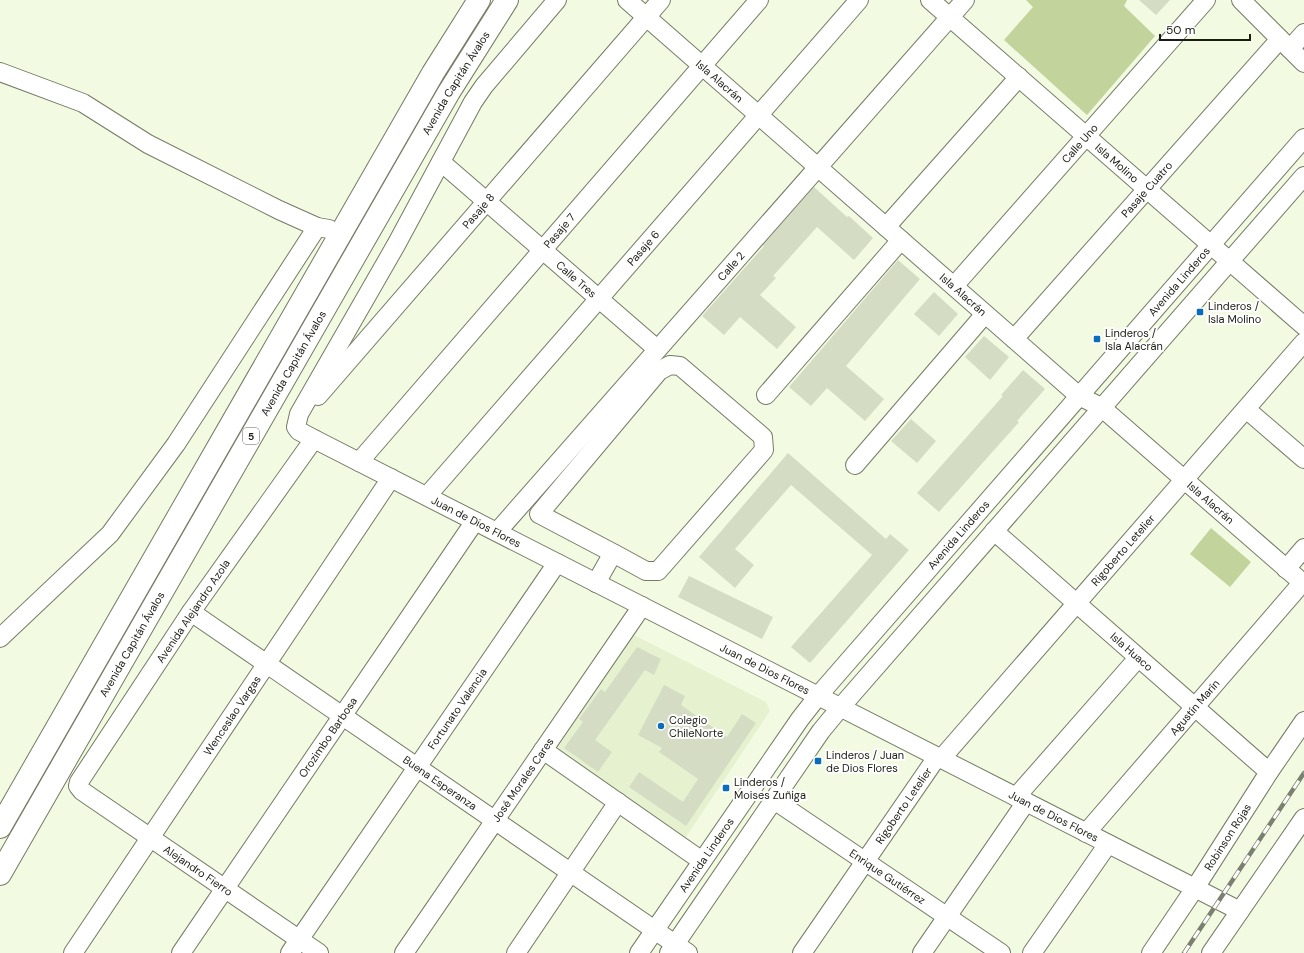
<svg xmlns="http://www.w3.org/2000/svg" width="1304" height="953" font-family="'DM Sans',sans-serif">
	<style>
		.built { fill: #e6f1d0 }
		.green { fill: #c2d39b }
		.building { fill: #d4ddc4 }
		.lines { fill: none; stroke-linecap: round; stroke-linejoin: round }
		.minor-casing { stroke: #747b64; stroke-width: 20 }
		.highway-casing { stroke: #747b64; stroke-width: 24 }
		.minor { stroke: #fff; stroke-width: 18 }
		.highway { stroke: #fff; stroke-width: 22 }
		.rail-casing { stroke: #7b8170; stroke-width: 4.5 }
		.rail { stroke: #fff; stroke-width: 3; stroke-dasharray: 9; stroke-linecap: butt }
		.poi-dot { fill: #0d6cb9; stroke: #fff; stroke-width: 1.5 }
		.labels { text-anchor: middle; stroke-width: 4; stroke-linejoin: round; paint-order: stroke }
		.shield { fill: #fff; stroke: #5e605a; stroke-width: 1 }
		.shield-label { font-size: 10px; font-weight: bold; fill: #191c13 }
		.street-label { font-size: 11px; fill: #191c13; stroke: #fff }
		.poi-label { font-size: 11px; fill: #191c13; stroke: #fff; text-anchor: start }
	</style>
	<rect width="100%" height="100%" fill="#f2fbe1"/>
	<!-- built -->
	<path class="built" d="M628,632L766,702L770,711L684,840L553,751Z"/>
	<!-- green -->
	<path class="green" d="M1026,0H1127L1124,6L1155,36L1087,115L1004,40L1033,7Z
		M1211,528L1251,562L1230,587L1190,554Z"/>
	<!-- building -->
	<path class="building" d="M1139,0H1170L1156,15Z
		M814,187L847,217L849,216L873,238L854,260L817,227L773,276L776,278L760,295L796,327L777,349L740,317L724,335L702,316L764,246L763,245Z
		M898,260L920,279L846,366L884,399L865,421L827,388L811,406L789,387Z
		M934,292L958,314L939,336L914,314Z
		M984,336L1009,357L990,380L965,357Z
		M1023,370L1045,389L1017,421L1019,422L939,512L917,493L1003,396L1001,395Z
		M911,419L936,441L917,463L891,441Z
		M788,453L886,539L890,534L909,550L810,663L791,647L872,555L791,485L735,549L754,565L735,588L699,557Z
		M689,576L773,617L762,639L678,597Z
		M637,647L661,659L654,675L645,670L595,740L612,752L598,772L564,748L583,722L579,719L601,689L605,692Z
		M664,685L685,696L681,705L727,737L742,714L756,723L686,826L629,787L639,772L683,802L698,779L659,752L662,748L638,735Z"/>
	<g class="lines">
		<defs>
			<g id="minor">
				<path id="s1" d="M557,0L484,86L473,102L396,245L299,414L296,427L299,431L314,439L1240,911"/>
				<path id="s2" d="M627,0L1079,396L1101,407L1304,584"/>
				<path id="s3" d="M930,0L1304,326"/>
				<path d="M1241,0L1304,63"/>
				<path d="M1290,49L1304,33"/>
				<path d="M0,72L83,103L148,144L279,210L317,227L329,229"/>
				<path id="s4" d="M441,162L657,349"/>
				<path d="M886,227L1019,77"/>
				<path id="s5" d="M954,286L1206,0"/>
				<path id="s6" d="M1014,339L1280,39"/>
				<path d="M766,395L901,240"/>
				<path id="s7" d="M318,396L661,0"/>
				<path d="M1246,409L1304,459"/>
				<path id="s8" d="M314,439L191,612L79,782L78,786L82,791L319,953"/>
				<path id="s9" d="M359,462L759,0"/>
				<path d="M855,465L985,314"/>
				<path id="s10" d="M427,496L859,0"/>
				<path id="s11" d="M994,531L1269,772"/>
				<path id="s12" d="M497,532L965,0"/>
				<path d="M1286,569L1304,548"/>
				<path d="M596,583L613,553L646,571H658L764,450L763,437L680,366L670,365L659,371L539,514L613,553"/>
				<path id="s13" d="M191,612L688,953"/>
				<path d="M0,638L110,534L176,444L317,227"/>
				<path d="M543,750L702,861"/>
				<path id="s14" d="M941,759L1304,342"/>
				<path d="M1016,797L1138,658"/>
				<path id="s15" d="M774,800L1001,953"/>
				<path id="s16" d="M1086,833L1302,583"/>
				<path id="s17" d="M73,953L391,478"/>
				<path id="s18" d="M181,953L475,521"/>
				<path id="s19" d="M290,953L557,563"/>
				<path id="s20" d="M404,953L642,606"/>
				<path d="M516,953L618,802"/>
				<path id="s21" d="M639,953L800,719L818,696L1304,138"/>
				<path d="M669,953L821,731L840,708L1304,176"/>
				<path id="s22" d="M802,953L937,757"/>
				<path d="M922,953L1026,802"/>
				<path d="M1032,953L1108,844"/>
				<path id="s23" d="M1151,953L1195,888L1269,772L1304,721"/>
				<path d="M1211,953L1304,818"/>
			</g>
			<g id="highway">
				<path d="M0,827L433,73L479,0"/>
				<path id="s24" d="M0,874L449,92L507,0"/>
			</g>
		</defs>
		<!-- minor casing -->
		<use href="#minor" class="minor-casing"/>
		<!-- highway casing -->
		<use href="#highway" class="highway-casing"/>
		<!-- minor -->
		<use href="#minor" class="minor"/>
		<!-- highway -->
		<use href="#highway" class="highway"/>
		<defs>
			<path id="rail" d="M1184,953L1304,773"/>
		</defs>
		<!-- rail casing -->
		<use href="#rail" class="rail-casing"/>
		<!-- rail -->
		<use href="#rail" class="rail"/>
	</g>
	<!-- markers -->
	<g class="poi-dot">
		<rect x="1196" y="308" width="8" height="8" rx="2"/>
		<rect x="1093" y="335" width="8" height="8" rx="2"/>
		<circle cx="661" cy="726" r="4"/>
		<rect x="814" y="757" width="8" height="8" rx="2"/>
		<rect x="722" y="784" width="8" height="8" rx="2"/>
	</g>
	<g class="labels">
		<!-- shield labels -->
		<rect class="shield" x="243" y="428" width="16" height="16" rx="3"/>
		<g class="shield-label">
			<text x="251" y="440">5</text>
		</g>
		<!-- street labels -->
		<g class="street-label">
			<text dy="4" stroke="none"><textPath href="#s2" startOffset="123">Isla Alacrán</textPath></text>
			<text dy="4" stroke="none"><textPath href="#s24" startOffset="913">Avenida Capitán Ávalos</textPath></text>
			<text dy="4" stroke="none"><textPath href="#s5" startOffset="190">Calle Uno</textPath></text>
			<text dy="4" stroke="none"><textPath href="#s3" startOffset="248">Isla Molino</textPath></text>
			<text dy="4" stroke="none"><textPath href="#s6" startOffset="200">Pasaje Cuatro</textPath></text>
			<text dy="4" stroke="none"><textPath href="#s7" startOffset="245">Pasaje 8</textPath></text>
			<text dy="4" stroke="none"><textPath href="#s9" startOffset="306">Pasaje 7</textPath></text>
			<text dy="4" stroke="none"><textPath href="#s10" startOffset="329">Pasaje 6</textPath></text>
			<text dy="4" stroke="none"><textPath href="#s12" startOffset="354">Calle 2</textPath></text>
			<text dy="4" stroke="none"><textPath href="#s4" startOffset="179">Calle Tres</textPath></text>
			<text dy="4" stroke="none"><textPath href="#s21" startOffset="863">Avenida Linderos</textPath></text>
			<text dy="4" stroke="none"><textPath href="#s2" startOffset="447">Isla Alacrán</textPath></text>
			<text dy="4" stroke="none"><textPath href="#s24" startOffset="589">Avenida Capitán Ávalos</textPath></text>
			<text dy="4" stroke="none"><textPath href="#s2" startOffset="771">Isla Alacrán</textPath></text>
			<text dy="4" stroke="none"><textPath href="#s1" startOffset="707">Juan de Dios Flores</textPath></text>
			<text dy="4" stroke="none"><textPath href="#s21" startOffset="527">Avenida Linderos</textPath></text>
			<text dy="4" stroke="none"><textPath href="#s14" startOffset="277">Rigoberto Letelier</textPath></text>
			<text transform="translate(193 611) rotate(-56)" y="4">Avenida Alejandro Azola</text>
			<text dy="4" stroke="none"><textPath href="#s24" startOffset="265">Avenida Capitán Ávalos</textPath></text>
			<text dy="4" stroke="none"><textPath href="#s11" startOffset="183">Isla Huaco</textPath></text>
			<text dy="4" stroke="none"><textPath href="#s1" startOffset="1031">Juan de Dios Flores</textPath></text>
			<text dy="4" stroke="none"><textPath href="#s19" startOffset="296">Fortunato Valencia</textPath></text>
			<text dy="4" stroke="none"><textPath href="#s16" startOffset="166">Agustín Marín</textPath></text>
			<text dy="4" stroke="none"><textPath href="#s17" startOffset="286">Wenceslao Vargas</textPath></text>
			<text dy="4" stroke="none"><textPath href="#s18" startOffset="261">Orozimbo Barbosa</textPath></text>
			<text dy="4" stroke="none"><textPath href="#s20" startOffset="210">José Morales Cares</textPath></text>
			<text dy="4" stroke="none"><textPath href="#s13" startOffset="302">Buena Esperanza</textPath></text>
			<text dy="4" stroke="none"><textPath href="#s22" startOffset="179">Rigoberto Letelier</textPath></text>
			<text dy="4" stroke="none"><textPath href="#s1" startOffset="1355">Juan de Dios Flores</textPath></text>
			<text dy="4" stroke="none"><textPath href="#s23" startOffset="139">Robinson Rojas</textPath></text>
			<text dy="4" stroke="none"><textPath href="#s21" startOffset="119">Avenida Linderos</textPath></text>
			<text dy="4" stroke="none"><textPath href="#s8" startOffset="567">Alejandro Fierro</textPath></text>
			<text dy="4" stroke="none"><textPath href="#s15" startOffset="137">Enrique Gutiérrez</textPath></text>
		</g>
		<!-- poi labels -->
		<g class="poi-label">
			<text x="1208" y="310">Linderos /<tspan x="1208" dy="13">Isla Molino</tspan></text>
			<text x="1105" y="337">Linderos /<tspan x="1105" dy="13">Isla Alacrán</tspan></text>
			<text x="669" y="724">Colegio<tspan x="669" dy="13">ChileNorte</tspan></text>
			<text x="826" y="759">Linderos / Juan<tspan x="826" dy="13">de Dios Flores</tspan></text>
			<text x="734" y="786">Linderos /<tspan x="734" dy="13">Moises Zuñiga</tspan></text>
		</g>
	</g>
	<!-- scale -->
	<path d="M1160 34v6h90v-6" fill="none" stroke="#191c13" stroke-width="2"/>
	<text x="1166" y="34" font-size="12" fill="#191c13" stroke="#ffffff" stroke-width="3" paint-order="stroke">50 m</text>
</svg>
